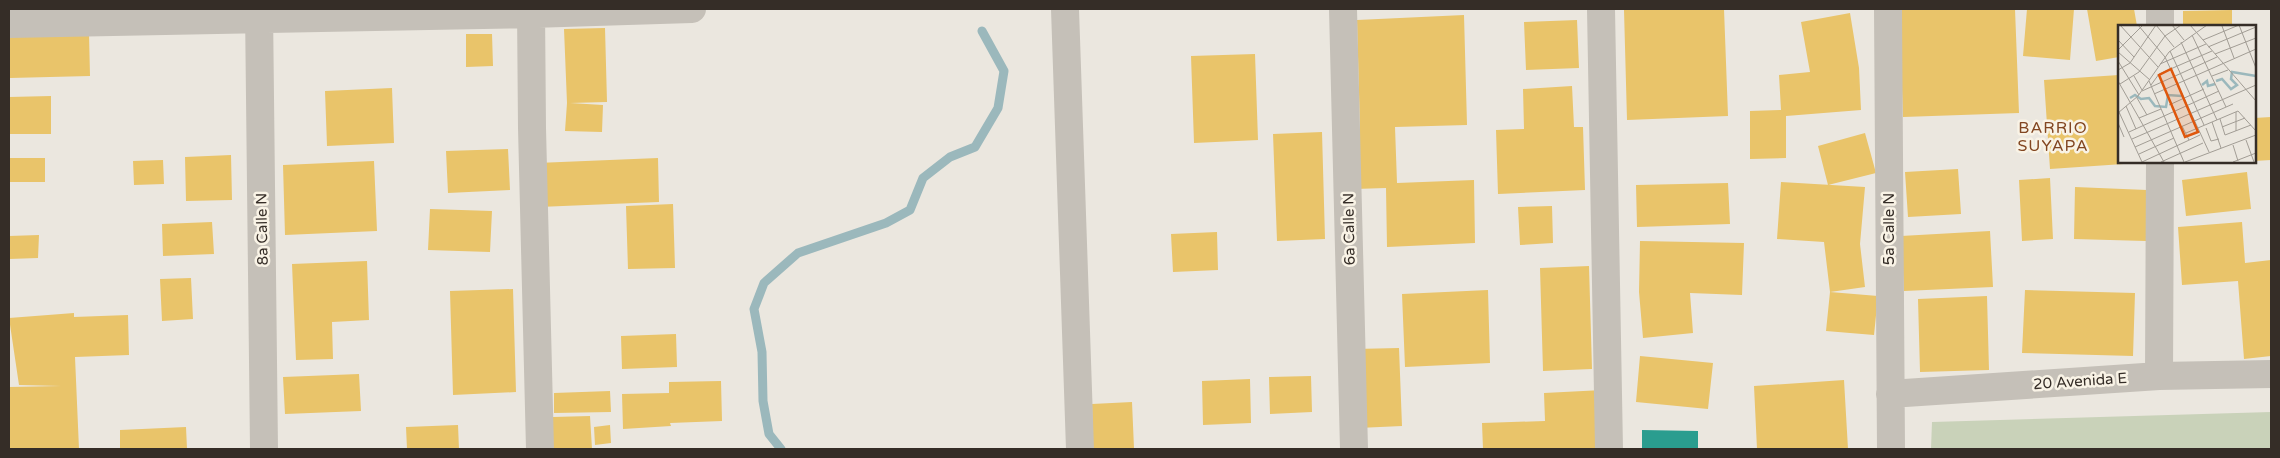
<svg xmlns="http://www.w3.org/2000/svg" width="2280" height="458" font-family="'Varela Round',sans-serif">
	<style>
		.green { fill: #c9d2b9 }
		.homes { fill: #e9c46a }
		.schools { fill: #2a9d8f }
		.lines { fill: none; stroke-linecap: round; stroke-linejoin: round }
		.stream { stroke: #9bb8bc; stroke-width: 9 }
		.minor { stroke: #c5c0b8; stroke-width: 28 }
		.labels { text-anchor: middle; stroke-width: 5; stroke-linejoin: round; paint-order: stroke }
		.street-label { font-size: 15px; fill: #352d27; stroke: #f9f3e6 }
		.neighbourhood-label { font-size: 16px; letter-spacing: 1px; fill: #824621; stroke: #f9f3e6 }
		.inset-river { fill: none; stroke: #9bb8bc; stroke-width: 2.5 }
		.inset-road { fill: none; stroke: #a29d95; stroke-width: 1 }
		.view { fill: #df570d; fill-opacity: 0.15; stroke: #df570d; stroke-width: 2.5 }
		.inset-edge { fill: none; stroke: #352d27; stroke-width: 2.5 }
	</style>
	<rect width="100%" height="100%" fill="#ebe7df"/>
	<!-- green -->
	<path class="green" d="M2271,412V449H1931L1932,422Z"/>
	<!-- homes -->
	<path class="homes" d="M1663,9H1724L1728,116L1627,120L1624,10Z
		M1899,9H2015L2019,113L1903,117Z
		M2027,9H2074L2070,60L2023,56Z
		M2087,9H2134L2137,26H2119V57L2096,61Z
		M2232,10V26H2183V11Z
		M1850,13L1859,68L1861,110L1786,116V158L1750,159V111L1781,110L1779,75L1810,72L1801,22Z
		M1464,15L1467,125L1395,127L1397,183L1474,180L1475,243L1387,247L1386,188L1355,189L1353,129H1360L1357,20Z
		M1577,20L1579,68L1526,70L1524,22Z
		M605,28L607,102L570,103L603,105L602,132L565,131L567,103L564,29Z
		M89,33L90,76L10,78V35Z
		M466,34H492L493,66L466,67Z
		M1255,54L1258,140L1194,143L1191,56Z
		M2119,75V161L2138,163L2050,169L2044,80Z
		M1572,86L1574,127H1583L1585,190L1498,194L1496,130L1524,129L1523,89Z
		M392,88L394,143L327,146L325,91Z
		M51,96V134H9V97Z
		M2271,117V160L2254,161V118Z
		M1322,132L1325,239L1277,241L1273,134Z
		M1865,133L1876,173L1828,185L1818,146Z
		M508,149L510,190L448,193L446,151Z
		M231,155L232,200L186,201L185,157Z
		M9,158H45V182H9Z
		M658,158L659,202L539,207L537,163Z
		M163,160L164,184L134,185L133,161Z
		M374,161L377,231L285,235L283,165Z
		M1958,169L1961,214L1908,217L1905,172Z
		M2247,172L2251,209L2186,216L2182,180Z
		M2050,178L2053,239L2022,241L2019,180Z
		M1781,182L1865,187L1860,244L1865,287L1830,292L1878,296L1874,335L1826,331L1830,292L1824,242L1777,239Z
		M1728,183L1730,224L1637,227L1636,185Z
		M2075,187L2147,190L2146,241L2074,239Z
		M673,204L675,268L628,269L626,206Z
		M1552,206L1553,243L1520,245L1518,207Z
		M430,209L492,211L490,252L428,250Z
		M212,222L214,254L163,256L162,224Z
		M2242,222L2245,263L2271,260V356L2244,359L2238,281L2182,285L2178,227Z
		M1990,231L1993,287L1904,291L1901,236Z
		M1217,232L1218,270L1173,272L1171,234Z
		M39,235L38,258L9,259V236Z
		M1640,241L1744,243L1742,295L1690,293L1693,333L1643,338L1639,292Z
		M367,261L369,320L332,322L333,359L296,360L292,264Z
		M1589,266L1592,369L1543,371L1540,268Z
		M191,278L193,319L162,321L160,279Z
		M513,289L516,392L453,395L450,291Z
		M1488,290L1490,363L1405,367L1402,294Z
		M2025,290L2135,293L2133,356L2022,353Z
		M1987,296L1989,370L1920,372L1918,299Z
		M74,313V317L128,315L129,355L75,357L79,449H10L9,387L61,386L19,385L9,318Z
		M676,334L677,367L622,369L621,336Z
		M1399,348L1402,426L1358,428L1355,349Z
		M1640,356L1713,363L1708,409L1636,402Z
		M359,374L361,411L285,414L283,377Z
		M1311,376L1312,412L1270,414L1269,377Z
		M1250,379L1251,423L1203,425L1202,381Z
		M1844,380L1848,449H1757L1754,386Z
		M721,381L722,421L670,423L671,426L623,429L622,394L669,393V382Z
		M1603,390L1605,449H1483L1482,423L1545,421L1544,393Z
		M610,391L611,412L554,413V393Z
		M1132,402L1134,448L1093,449L1092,404Z
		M590,416L592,449H553V417Z
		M458,425L459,449H407L406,427Z
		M610,425L611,443L595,445L594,427Z
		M186,427L187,449H120V430Z"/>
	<!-- schools -->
	<path class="schools" d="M1642,430L1698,431V449H1642Z"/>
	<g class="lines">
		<!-- stream -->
		<path class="stream" d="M781,449L769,434L763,401L762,352L754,309L764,283L798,253L886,223L910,210L923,178L950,157L975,147L998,108L1004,71L982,31"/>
		<!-- minor -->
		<path class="minor" d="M259,9L264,449
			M531,9L532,128L540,449
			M1065,9L1080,449
			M1343,9L1354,449
			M1601,9L1609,449
			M1888,9L1891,449
			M9,24L531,14L692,9
			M2160,26V9
			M2159,376L2160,161
			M1890,394L2159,376L2271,374"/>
	</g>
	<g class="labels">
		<!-- street labels -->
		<g class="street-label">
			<text transform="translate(262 229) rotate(-91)" y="5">8a Calle N</text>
			<text transform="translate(1349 229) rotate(-91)" y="5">6a Calle N</text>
			<text transform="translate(1889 229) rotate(-90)" y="5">5a Calle N</text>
			<text transform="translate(2080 381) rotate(-4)" y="5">20 Avenida E</text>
		</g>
		<!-- neighbourhood labels -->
		<g class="neighbourhood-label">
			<text x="2053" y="133">BARRIO<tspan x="2053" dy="18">SUYAPA</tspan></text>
		</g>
	</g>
	<!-- overview -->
	<g transform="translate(2118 25)">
		<rect width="138" height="138" fill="#ebe7df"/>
		<path class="inset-river" d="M98,56L104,54L113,64L119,60L113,54L114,47L138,51M84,60L89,56L90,61L97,59M12,73L17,70L23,74L31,73L37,81L48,82L50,70L64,71"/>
		<path class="inset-road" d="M2,0L40,42M20,0L47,32L91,127M38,0L56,22M54,0L66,15M72,0L138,76M121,0L138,43M104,1L116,33M74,10L108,82M0,15L16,32M85,15L121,0M63,17L99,95M90,22L138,2M0,25L25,0M52,26L86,100M0,27L32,55M97,29L138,13M0,36L21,70M42,39L88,19M0,45L12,38L38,0M16,51L24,65M94,51L110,45M0,56L46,137M31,56L66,137M2,59L21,47L47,11L63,0M33,60L41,49L94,26M24,66L99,32M36,69L138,24M19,73L29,90M51,80L86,64M8,81L18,104M1,87L24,137M0,88L20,71L51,27L89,0M21,93L43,84M102,94L107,110L133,100M94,97L103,123M0,98L6,112M64,101L71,115M104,102L127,93M88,103L93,116L101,114M118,106V87M11,107L101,66M68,108L120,86L138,106M14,114L138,60M128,115L136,137M115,120L120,136M17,122L115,79M21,129L56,113M24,137L82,110M43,137L85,118M67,137L138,110M115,137L138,128"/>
		<path class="view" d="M53,44L80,107L67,112L41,50Z"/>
		<rect width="138" height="138" class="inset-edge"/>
	</g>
	<!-- border -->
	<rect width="2280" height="458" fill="none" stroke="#352d27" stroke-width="20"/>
</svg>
